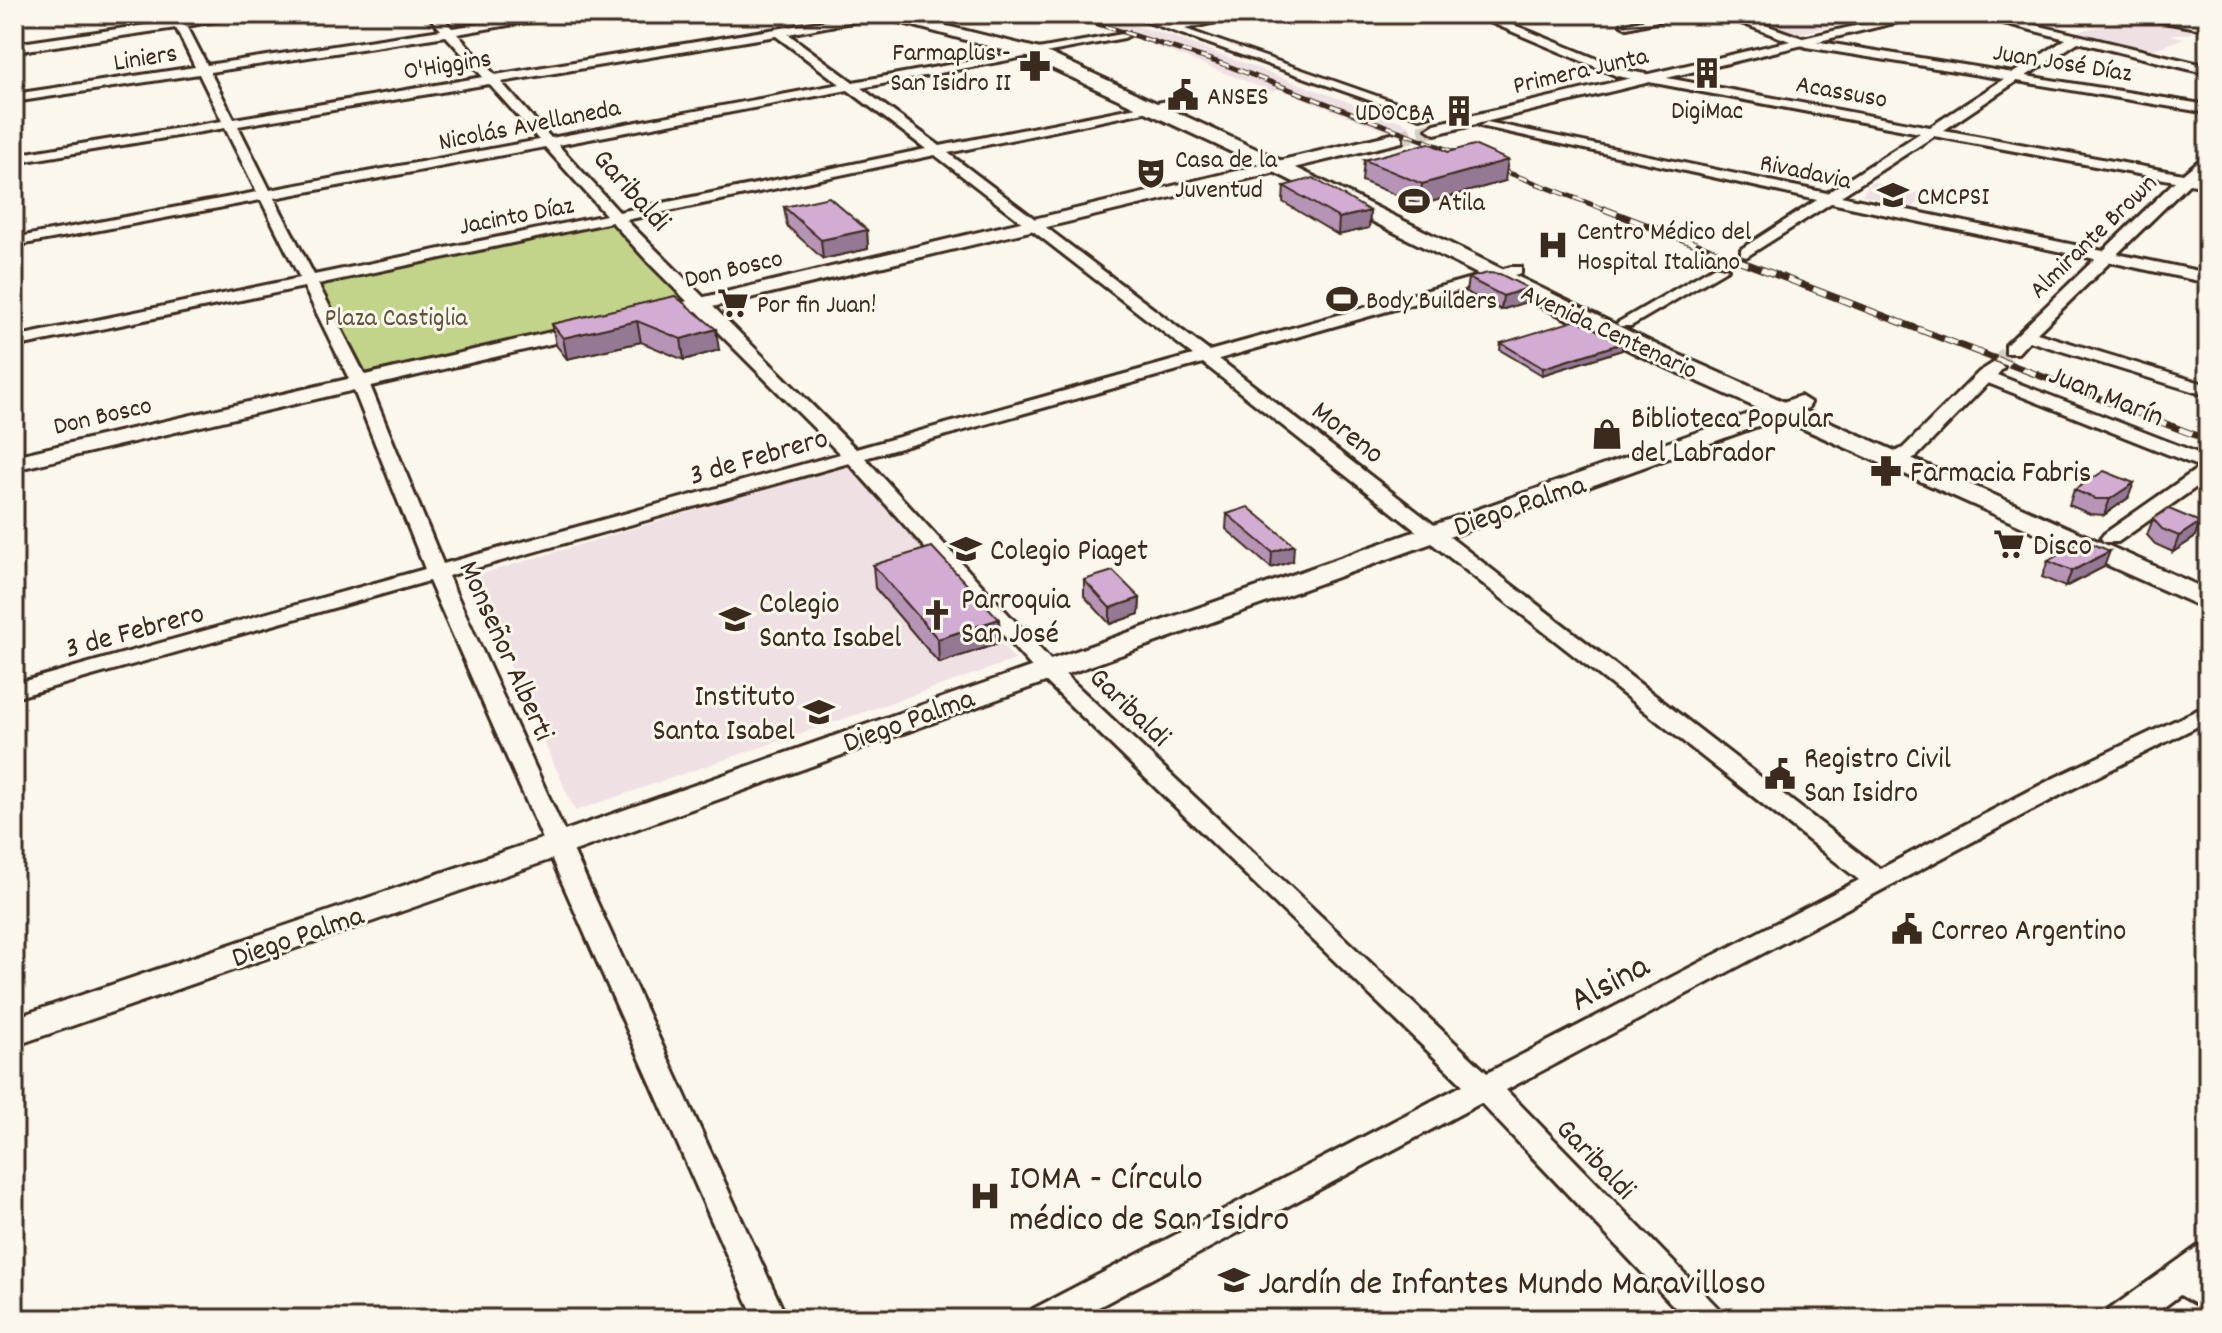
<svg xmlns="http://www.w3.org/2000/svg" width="2222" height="1333" font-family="Dekko,sans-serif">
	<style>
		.built { fill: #efe0e4 }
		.green { fill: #c2d489; stroke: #7e7f54; stroke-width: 2 }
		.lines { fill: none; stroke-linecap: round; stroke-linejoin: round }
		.minor-tunnel { stroke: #d5cec3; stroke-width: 17; stroke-dasharray: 17 8; stroke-linecap: butt }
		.tertiary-tunnel { stroke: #d5cec3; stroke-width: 16; stroke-dasharray: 16 8; stroke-linecap: butt }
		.minor-casing { stroke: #3b2a1e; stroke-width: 6 }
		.tertiary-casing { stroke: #3b2a1e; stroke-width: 6 }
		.secondary-casing { stroke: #3b2a1e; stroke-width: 6 }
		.minor { fill: #fbf7ec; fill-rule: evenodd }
		.tertiary { fill: #fbf7ec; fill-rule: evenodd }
		.secondary { fill: #fbf7ec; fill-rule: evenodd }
		.rail-far1-casing { stroke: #3b2a1e; stroke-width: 5 }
		.rail-casing { stroke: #3b2a1e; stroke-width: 7 }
		.rail-far1 { stroke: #fbf7ec; stroke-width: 3; stroke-dasharray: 10; stroke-linecap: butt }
		.rail { stroke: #fbf7ec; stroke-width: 5; stroke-dasharray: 14; stroke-linecap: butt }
		.wall { fill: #b594b5; stroke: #3b2a1e; stroke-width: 2 }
		.shaded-wall { fill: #947894; stroke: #3b2a1e; stroke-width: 2 }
		.building { fill: #d3acd3; stroke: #3b2a1e; stroke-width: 2 }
		.labels { text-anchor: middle; stroke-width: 6; stroke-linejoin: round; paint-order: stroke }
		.far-poi-label { font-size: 26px; fill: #3b2a1e; stroke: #fbf7ec; text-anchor: start }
		.far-street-label { font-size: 26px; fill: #3b2a1e; stroke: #fbf7ec }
		.far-park-label { font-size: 26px; fill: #5d5439; stroke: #fbf7ec }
		.street-label { font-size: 30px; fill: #3b2a1e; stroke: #fbf7ec }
		.poi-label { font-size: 30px; fill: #3b2a1e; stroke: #fbf7ec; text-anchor: start }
		.near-street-label { font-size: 36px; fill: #3b2a1e; stroke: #fbf7ec }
		.near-poi-label { font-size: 36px; fill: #3b2a1e; stroke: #fbf7ec; text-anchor: start }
	</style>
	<rect width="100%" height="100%" fill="#fbf7ec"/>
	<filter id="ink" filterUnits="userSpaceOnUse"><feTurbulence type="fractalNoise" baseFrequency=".0125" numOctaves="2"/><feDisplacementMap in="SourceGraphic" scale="16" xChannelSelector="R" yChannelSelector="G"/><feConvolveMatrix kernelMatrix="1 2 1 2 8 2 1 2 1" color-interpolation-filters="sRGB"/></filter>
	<g filter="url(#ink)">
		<!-- built -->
		<path class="built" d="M1056,14H1096L1171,36L1410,125L1391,133L1280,89L1271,91L1129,36Z
			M1740,14H1885L1797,34Z
			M2142,16L2203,28L2188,34H2168L2184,38L2147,52L2070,33Z
			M1871,182L1925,194L1913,208L1862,195Z
			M851,464L1015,660L575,811L471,577Z"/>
		<!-- green -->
		<path class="green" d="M611,221L683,300L367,374L318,281Z"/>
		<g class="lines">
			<!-- minor-tunnel -->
			<path class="minor-tunnel" d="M1995,367L2012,349"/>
			<!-- tertiary-tunnel -->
			<path class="tertiary-tunnel" d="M1396,138L1435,129"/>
			<defs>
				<path id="minor" d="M169,14H181L184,20L253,14L187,26L207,65L441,30L427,14H439L452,28L545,14H573L457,34L495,75L867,14H893L788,34L853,82L1128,33L1130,35L1124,38L861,88L940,146L1172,100L1174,103L1168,107L948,153L1209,351L1511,267H1521V273L1219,359L1880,869L2054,778L2208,705V721L2070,790L1506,1090L1719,1309L1723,1319H1686L1481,1103L1076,1319H1029L1033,1309L1463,1085L1038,674L849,463L448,576L787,1319H755L429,581L14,698V684L425,569L351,383L304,287L14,347V337L300,278L261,200L14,246V238L257,192L225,128L14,163V155L222,121L199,74L14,102V94L195,67L176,28L14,52V44L173,21ZM446,36L483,77L234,119L210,72ZM776,36L840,84L551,138L501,82ZM489,84L539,140L270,190L238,126ZM848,90L926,149L619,212L558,145ZM545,147L606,215L314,275L274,198ZM935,155L1193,355L856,449L626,220ZM612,222L650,264L840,454L443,564L369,383L318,284ZM1203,363L1859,880L1487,1073L1054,664L865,458Z
					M1125,14C1142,14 1154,21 1170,24C1191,27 1225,14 1249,14L1185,29L1431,115L1420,118Z
					M1471,14H1487L1624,70L1930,127L2004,79L1806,47L1717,14H1734L1808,40L2013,73L2066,39L1969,14H1989L2208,66V74L2078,42L2026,76L2208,105V113L2017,81L1944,130L2183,174L2208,153V165L2196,177L2208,179V187L2189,184L2117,254L2208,273V283L2110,262L2037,333L2208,385V396L2029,341L2018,353H2006V345L2095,259L1831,203L1746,257L1741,255V249L1817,200L1480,126L1487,122L1827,193L1920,133L1617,76ZM1934,136L2175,181L2103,251L1841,196Z
					M1666,14H1689L1627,28L1621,25Z
					M1715,266L1728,269L1631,326H1619L1617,323Z
					M1995,362L2004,367L1997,375L2208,457V479L2118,542H2104L2101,538L2104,534L2200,467L1988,383L1917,456L1904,463H1890V455L1903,448L1979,372Z
					M2208,1243V1311L2180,1295L2148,1319H2106L2110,1309L2197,1247Z"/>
				<path id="tertiary" d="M1906,14H1931L1435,134L1427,129L1435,124Z
					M1396,133L1402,134V142L654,321L644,315L654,309Z
					M590,323L600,329L597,333L14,470V456Z
					M1800,396L1811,403L1808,408L572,852L14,1046V1018L550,836Z"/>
				<path id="secondary" d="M870,14H898L1040,49L1284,162L1659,346L2208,590V610L1641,356L1270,170L1028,57Z
					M2140,14H2175L2208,20V30L2148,19Z"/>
			</defs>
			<!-- minor casing -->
			<use href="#minor" class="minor-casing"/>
			<!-- tertiary casing -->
			<use href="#tertiary" class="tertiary-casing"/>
			<!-- secondary casing -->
			<use href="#secondary" class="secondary-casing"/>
			<!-- minor -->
			<use href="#minor" class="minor"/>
			<!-- tertiary -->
			<use href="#tertiary" class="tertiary"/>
			<!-- secondary -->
			<use href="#secondary" class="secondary"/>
			<defs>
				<path id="rail-far1" d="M1067,14L1223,64L1609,211"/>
				<path id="rail" d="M1604,209L2208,440"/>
			</defs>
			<!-- rail-far1 casing -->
			<use href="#rail-far1" class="rail-far1-casing"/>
			<!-- rail casing -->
			<use href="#rail" class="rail-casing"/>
			<!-- rail-far1 -->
			<use href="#rail-far1" class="rail-far1"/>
			<!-- rail -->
			<use href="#rail" class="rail"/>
		</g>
		<!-- wall -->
		<path class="wall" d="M1448,152L1505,181L1420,205L1362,181L1364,160Z
			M1284,186L1370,211L1369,228L1338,235L1283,202Z
			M784,207L867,230L868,249L823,259L787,226Z
			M1468,278L1528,288L1526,302L1501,310L1466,292Z
			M675,296L719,350L684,360L641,342L567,359L556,345L552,324Z
			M1501,343L1622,350L1542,375L1500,350Z
			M2074,490L2128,498L2104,515L2090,514L2069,505Z
			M1227,514L1293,561L1271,568L1226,529Z
			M2153,519L2200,522L2194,538L2173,552L2155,544L2147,535Z
			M2048,561L2104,567L2065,587L2042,577Z
			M873,565L999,619L1000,643L939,663L875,588Z
			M1084,580L1140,598L1139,614L1110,624L1084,596Z"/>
		<!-- shaded-wall -->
		<path class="shaded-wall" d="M1508,160L1505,181L1420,205L1422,184Z
			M1370,211L1369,228L1338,235L1339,218Z
			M867,230L868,249L823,259L821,240Z
			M1528,288L1526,302L1501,310L1503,296Z
			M637,321L641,342L567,359L563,338Z
			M716,329L719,350L684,360L681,339Z
			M1623,343L1622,350L1542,375L1543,368Z
			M2134,483L2128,498L2104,515L2110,499Z
			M2200,522L2194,538L2173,552L2179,536Z
			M1294,545L1293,561L1271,568L1272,552Z
			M2110,551L2104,567L2065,587L2072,571Z
			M1140,598L1139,614L1110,624V608Z
			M999,619L1000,643L939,663L938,639Z"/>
		<!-- building -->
		<path class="building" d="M1429,143L1448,152L1474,145L1508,160L1422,184L1364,160Z
			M1313,178L1370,211L1339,218L1284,186Z
			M829,197L867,230L821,240L784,207Z
			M1488,273L1500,274L1528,288L1503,296L1468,278Z
			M675,296L716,329L681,339L637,321L563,338L552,324Z
			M1577,320L1623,343L1543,368L1501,343Z
			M2104,471L2134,483L2110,499H2096L2074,490Z
			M1248,507L1294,545L1272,552L1227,514Z
			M2169,509L2200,522L2179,536L2162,529L2153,519Z
			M2084,540L2110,551L2072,571L2048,561Z
			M932,547L999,619L938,639L873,565Z
			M1113,571L1140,598L1110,608L1084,580Z"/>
	</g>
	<!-- icons -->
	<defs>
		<symbol id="pharmacy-bare" viewBox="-9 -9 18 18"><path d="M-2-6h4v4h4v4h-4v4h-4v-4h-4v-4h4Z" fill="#3b2a1e" stroke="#fbf7ec" stroke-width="2.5" paint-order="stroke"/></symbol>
		<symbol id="building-bare" viewBox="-9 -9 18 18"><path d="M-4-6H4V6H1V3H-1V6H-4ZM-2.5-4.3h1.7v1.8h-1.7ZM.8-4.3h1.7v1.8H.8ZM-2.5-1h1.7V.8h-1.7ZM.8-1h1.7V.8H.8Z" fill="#3b2a1e" stroke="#fbf7ec" stroke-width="2.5" paint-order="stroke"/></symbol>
		<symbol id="civic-bare" viewBox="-9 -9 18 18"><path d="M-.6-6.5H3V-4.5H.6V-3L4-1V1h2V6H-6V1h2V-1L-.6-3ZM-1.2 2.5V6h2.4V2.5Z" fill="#3b2a1e" stroke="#fbf7ec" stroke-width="2.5" paint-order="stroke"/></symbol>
		<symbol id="theatre-bare" viewBox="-9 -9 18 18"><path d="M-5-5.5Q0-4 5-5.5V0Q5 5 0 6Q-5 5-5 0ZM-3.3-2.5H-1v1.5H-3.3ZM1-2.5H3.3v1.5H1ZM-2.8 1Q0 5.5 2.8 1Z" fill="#3b2a1e" stroke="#fbf7ec" stroke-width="2.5" paint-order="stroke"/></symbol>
		<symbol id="university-bare" viewBox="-9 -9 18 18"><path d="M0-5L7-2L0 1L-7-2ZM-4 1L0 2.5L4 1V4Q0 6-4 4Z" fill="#3b2a1e" stroke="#fbf7ec" stroke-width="2.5" paint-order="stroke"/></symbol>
		<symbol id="stadium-bare" viewBox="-9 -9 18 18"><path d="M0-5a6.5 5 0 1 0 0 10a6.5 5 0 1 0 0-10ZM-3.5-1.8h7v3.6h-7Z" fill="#3b2a1e" stroke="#fbf7ec" stroke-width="2.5" paint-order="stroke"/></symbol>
		<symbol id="hospital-bare" viewBox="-9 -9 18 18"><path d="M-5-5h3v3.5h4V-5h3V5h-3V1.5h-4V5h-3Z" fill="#3b2a1e" stroke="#fbf7ec" stroke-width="2.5" paint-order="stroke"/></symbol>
		<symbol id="supermarket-bare" viewBox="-9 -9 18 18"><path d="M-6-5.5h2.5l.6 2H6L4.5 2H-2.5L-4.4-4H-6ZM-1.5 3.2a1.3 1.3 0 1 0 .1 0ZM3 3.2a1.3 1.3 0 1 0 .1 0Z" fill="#3b2a1e" stroke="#fbf7ec" stroke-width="2.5" paint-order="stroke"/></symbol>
		<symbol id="shop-bare" viewBox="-9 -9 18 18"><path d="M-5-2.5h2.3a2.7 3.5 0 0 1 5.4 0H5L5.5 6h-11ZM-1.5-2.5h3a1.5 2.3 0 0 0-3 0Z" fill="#3b2a1e" stroke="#fbf7ec" stroke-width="2.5" paint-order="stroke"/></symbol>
		<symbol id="school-bare" viewBox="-9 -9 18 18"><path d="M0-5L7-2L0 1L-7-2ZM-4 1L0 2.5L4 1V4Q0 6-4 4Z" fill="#3b2a1e" stroke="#fbf7ec" stroke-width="2.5" paint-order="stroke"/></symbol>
		<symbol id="church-bare" viewBox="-9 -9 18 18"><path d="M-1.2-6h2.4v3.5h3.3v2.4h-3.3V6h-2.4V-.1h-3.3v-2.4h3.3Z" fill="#3b2a1e" stroke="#fbf7ec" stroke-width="2.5" paint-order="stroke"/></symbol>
	</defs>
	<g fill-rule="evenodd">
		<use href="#pharmacy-bare" x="1013" y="44" width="44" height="44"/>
		<use href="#building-bare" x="1685" y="51" width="44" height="44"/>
		<use href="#civic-bare" x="1161" y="73" width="44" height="44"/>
		<use href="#building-bare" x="1437" y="89" width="44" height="44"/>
		<use href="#theatre-bare" x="1129" y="151" width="44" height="44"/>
		<use href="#university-bare" x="1871" y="173" width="44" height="44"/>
		<use href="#stadium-bare" x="1392" y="179" width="44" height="44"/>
		<use href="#hospital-bare" x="1531" y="223" width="44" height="44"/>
		<use href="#stadium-bare" x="1320" y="277" width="44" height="44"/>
		<use href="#supermarket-bare" x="711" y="281" width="44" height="44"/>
		<use href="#shop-bare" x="1585" y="412" width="44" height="44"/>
		<use href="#pharmacy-bare" x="1864" y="449" width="44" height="44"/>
		<use href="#supermarket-bare" x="1987" y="522" width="44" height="44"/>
		<use href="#school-bare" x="944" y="527" width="44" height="44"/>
		<use href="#church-bare" x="915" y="593" width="44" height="44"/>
		<use href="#school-bare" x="713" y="597" width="44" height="44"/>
		<use href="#school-bare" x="797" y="690" width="44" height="44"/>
		<use href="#civic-bare" x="1758" y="752" width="44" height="44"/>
		<use href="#civic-bare" x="1885" y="907" width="44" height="44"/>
		<use href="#hospital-bare" x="963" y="1174" width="44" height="44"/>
		<use href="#school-bare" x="1212" y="1258" width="44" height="44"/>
	</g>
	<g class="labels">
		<!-- far-poi labels -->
		<g class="far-poi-label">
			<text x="1011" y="60" text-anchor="end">Farmaplus -<tspan x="1011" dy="30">San Isidro II</tspan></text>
			<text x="1207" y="104">ANSES</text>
			<text x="1707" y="118" text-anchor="middle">DigiMac</text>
			<text x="1435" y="120" text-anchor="end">UDOCBA</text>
			<text x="1175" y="167">Casa de la<tspan x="1175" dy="30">Juventud</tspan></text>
			<text x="1917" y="204">CMCPSI</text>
			<text x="1438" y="210">Atila</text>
			<text x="1577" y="239">Centro Médico del<tspan x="1577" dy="30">Hospital Italiano</tspan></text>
			<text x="1366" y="308">Body Builders</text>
			<text x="757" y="312">Por fin Juan!</text>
		</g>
		<!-- far-street labels -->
		<g class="far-street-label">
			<text transform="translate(145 56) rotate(-9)" y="9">Liniers</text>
			<text transform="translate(2063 61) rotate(9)" y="9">Juan José Díaz</text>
			<text transform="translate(447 63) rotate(-9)" y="9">O'Higgins</text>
			<text transform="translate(1580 69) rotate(-13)" y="9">Primera Junta</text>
			<text transform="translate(1842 90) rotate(10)" y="9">Acassuso</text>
			<text transform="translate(529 123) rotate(-11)" y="9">Nicolás Avellaneda</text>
			<text transform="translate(1806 170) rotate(12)" y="9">Rivadavia</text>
			<text transform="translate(516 214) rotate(-11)" y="9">Jacinto Díaz</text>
			<text transform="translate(2092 235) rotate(-44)" y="9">Almirante Brown</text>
			<text transform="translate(733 267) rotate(-13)" y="9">Don Bosco</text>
			<text transform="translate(1610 330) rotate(25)" y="9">Avenida Centenario</text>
			<text transform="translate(102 414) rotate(-13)" y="9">Don Bosco</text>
		</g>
		<!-- far-park labels -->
		<g class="far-park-label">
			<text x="396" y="325">Plaza Castiglia</text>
		</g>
		<!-- street labels -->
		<g class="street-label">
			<text transform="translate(633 189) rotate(48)" y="10">Garibaldi</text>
			<text transform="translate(2107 394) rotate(22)" y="10">Juan Marín</text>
			<text transform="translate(1349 431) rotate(38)" y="10">Moreno</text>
			<text transform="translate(758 455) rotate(-16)" y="10">3 de Febrero</text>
			<text transform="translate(1519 504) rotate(-19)" y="10">Diego Palma</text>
			<text transform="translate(134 629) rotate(-15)" y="10">3 de Febrero</text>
			<text transform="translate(508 650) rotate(66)" y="10">Monseñor Alberti</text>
			<text transform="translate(1131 706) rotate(44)" y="10">Garibaldi</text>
			<text transform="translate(908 719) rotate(-20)" y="10">Diego Palma</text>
			<text transform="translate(297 935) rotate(-19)" y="10">Diego Palma</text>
			<text transform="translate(1597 1158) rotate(46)" y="10">Garibaldi</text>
		</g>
		<!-- poi labels -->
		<g class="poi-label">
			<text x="1631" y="427">Biblioteca Popular<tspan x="1631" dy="34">del Labrador</tspan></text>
			<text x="1910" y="481">Farmacia Fabris</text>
			<text x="2033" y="554">Disco</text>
			<text x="990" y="559">Colegio Piaget</text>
			<text x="961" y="608">Parroquia<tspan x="961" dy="34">San José</tspan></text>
			<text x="759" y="612">Colegio<tspan x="759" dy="34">Santa Isabel</tspan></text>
			<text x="795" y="705" text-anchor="end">Instituto<tspan x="795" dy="34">Santa Isabel</tspan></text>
			<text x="1804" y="767">Registro Civil<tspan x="1804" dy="34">San Isidro</tspan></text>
			<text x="1931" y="939">Correo Argentino</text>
		</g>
		<!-- near-street labels -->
		<g class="near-street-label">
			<text transform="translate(1608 980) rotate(-28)" y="13">Alsina</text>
		</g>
		<!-- near-poi labels -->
		<g class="near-poi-label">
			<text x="1009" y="1188">IOMA - Círculo<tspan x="1009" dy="41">médico de San Isidro</tspan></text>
			<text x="1258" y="1293">Jardín de Infantes Mundo Maravilloso</text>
		</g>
	</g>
	<!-- margin -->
	<rect width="2222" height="1333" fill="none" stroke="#fbf7ec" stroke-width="48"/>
	<rect x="24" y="24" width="2174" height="1285" fill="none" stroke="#3b2a1e" stroke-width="3" filter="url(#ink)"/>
</svg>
